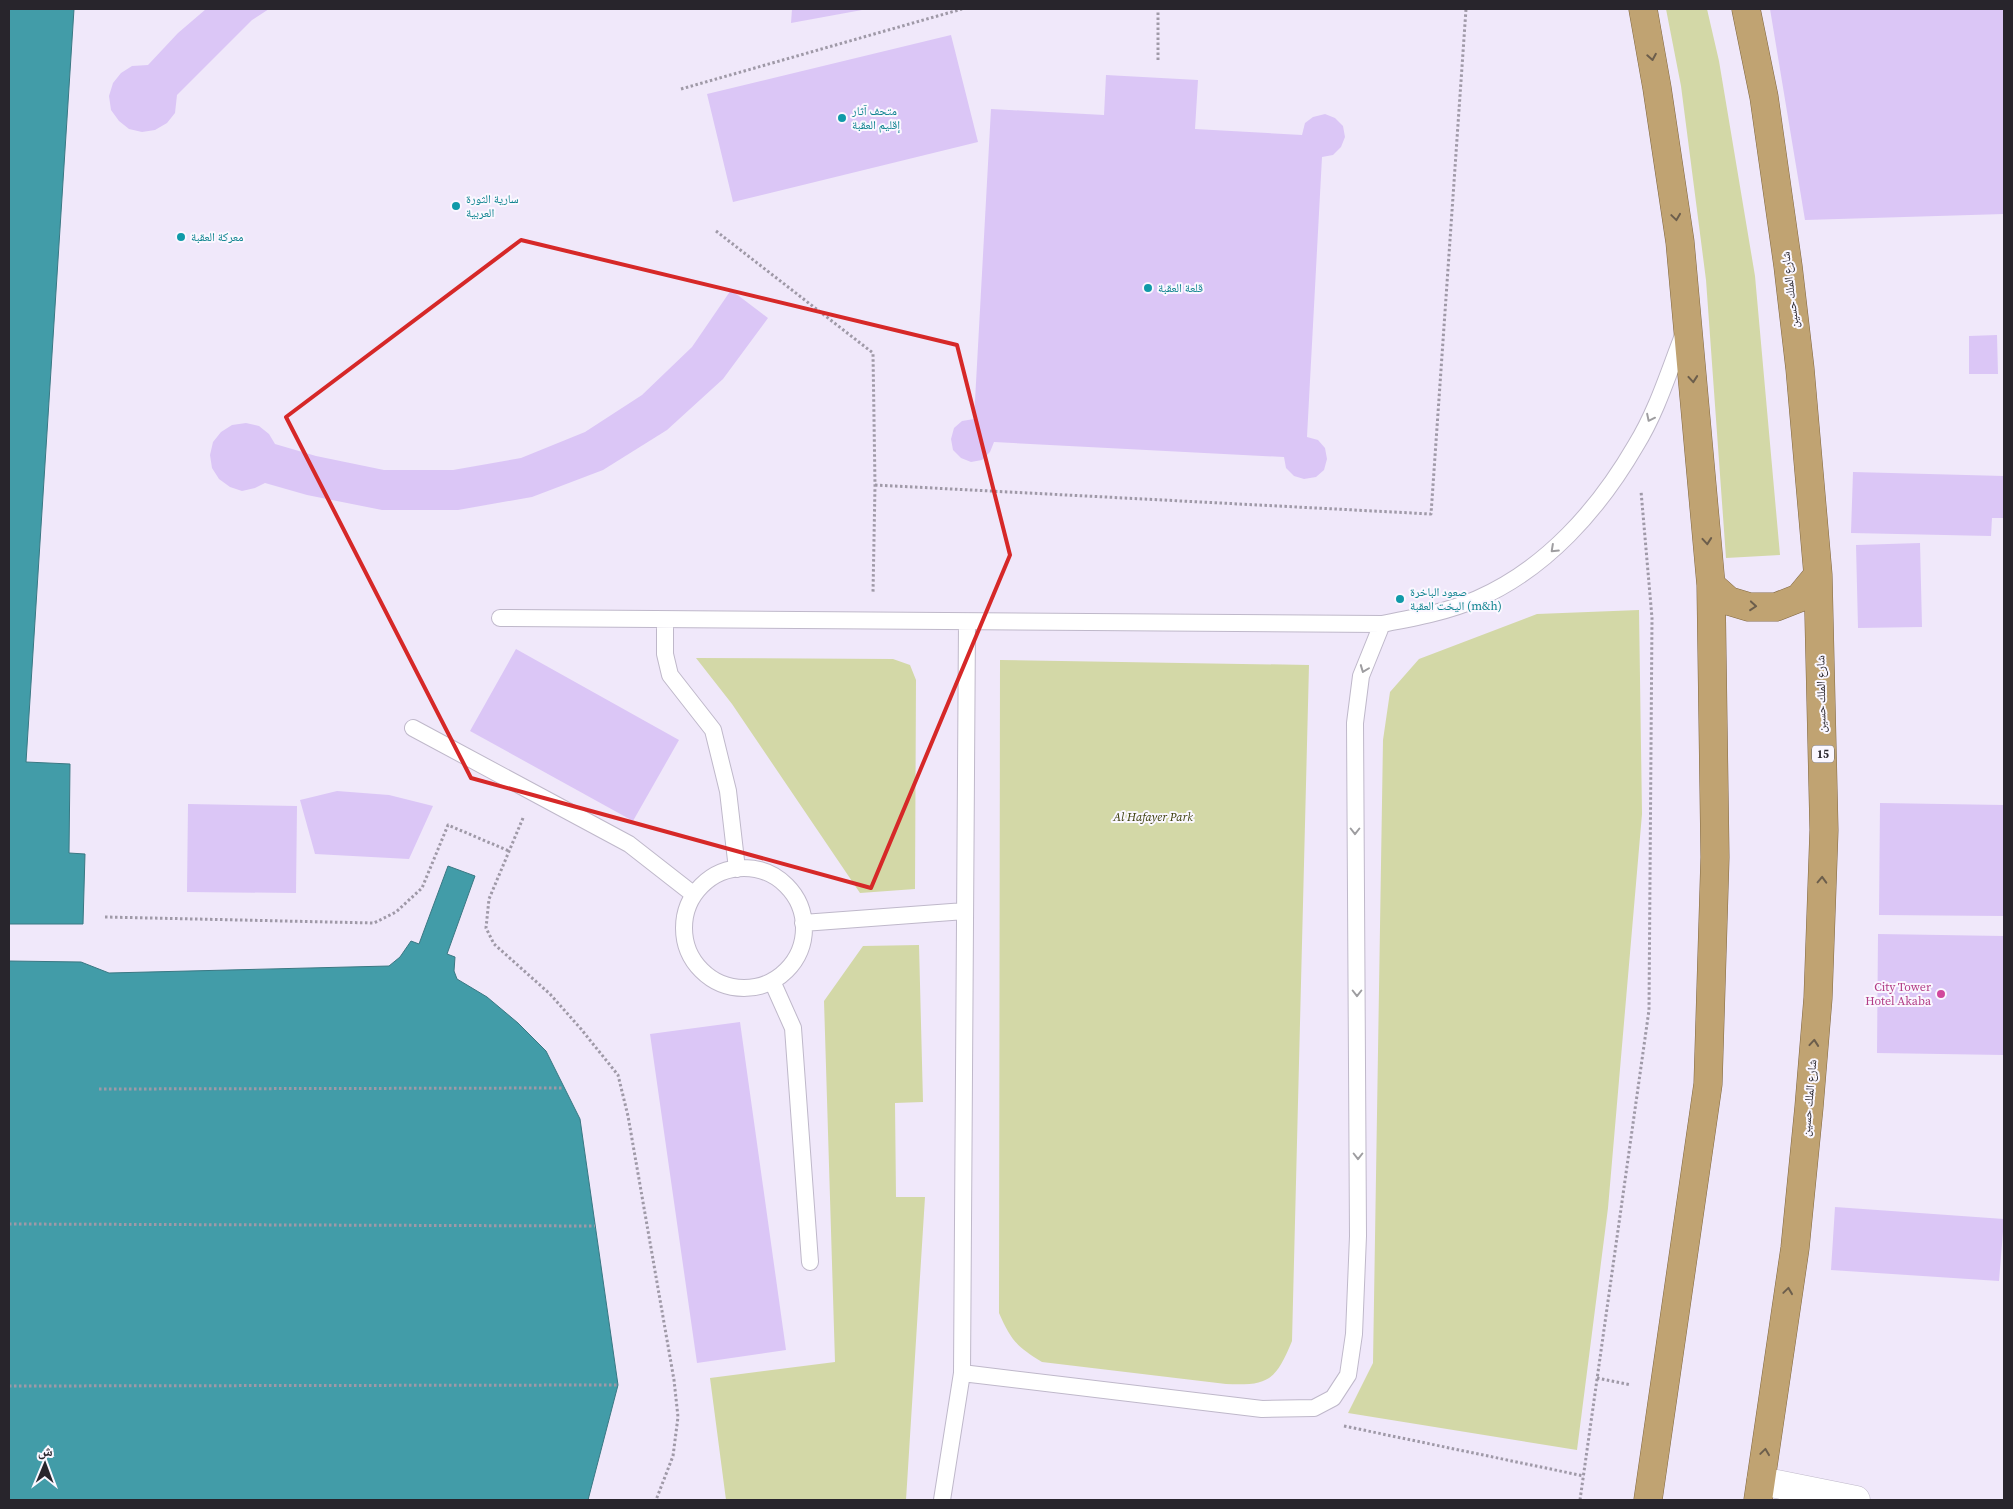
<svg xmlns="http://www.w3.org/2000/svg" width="2013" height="1509" font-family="'Source Serif 4','Noto Naskh Arabic',serif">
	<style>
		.green { fill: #d3d8a7 }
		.water { fill: #429ca8; stroke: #3a7883 }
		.building { fill: #dbc6f6 }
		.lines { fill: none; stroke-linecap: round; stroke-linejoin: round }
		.service-casing { stroke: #bfb8ca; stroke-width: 18 }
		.minor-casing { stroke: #bfb8ca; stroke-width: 29 }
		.trunk-casing { stroke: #816842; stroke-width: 29 }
		.path { stroke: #9f99a7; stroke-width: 3; stroke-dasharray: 2.5 2.5; stroke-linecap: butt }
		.service { stroke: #fff; stroke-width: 16 }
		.minor { stroke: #fff; stroke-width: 28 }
		.trunk { stroke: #c0a372; stroke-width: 28 }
		.oneway { stroke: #6c5e4c }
		.oneway2 { stroke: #9e9da0 }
		.marked { fill: none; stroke: #d62828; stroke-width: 4; stroke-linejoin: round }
		.culture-dot { fill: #0f9aa8; stroke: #faf7ff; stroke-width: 2 }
		.hotel-dot { fill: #d1479c; stroke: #faf7ff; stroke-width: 2 }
		.labels { text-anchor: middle; stroke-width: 4; stroke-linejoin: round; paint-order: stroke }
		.shield { fill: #faf7ff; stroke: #67646b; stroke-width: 1 }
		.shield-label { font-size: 11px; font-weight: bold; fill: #28252c }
		.culture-label { font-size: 12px; fill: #0d838f; stroke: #faf7ff; text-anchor: start }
		.street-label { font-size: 12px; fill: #28252c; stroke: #faf7ff }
		.park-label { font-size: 12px; font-style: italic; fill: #3a3d09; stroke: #faf7ff }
		.hotel-label { font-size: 12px; fill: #b23c85; stroke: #faf7ff; text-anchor: end }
	</style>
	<rect width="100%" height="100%" fill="#f0e8fa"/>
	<!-- green -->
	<path class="green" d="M1666,9H1707L1719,61L1755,276L1780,555L1726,558L1706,280L1681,86Z
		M1639,610L1642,814L1608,1208L1577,1450L1348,1413L1373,1363L1383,740L1390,692L1419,659L1537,614Z
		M696,658L893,659L910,665L916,680L915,889L860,893L732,704Z
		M1000,660L1309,665L1292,1341C1276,1380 1269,1386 1226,1384L1042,1362C1016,1346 1011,1340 999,1313Z
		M919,945L923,1102L895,1103L896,1197H925L906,1500H726L710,1378L835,1362L824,1001L863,946Z"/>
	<!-- water -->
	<path class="water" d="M9,9H74L26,762L70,764L69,853L85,854L83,924H9Z
		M448,866L475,876L447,954L455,957L454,971L457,979L487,997L518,1023L546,1051L580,1119L618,1385L588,1500H9V961L81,962L109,973L389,966L400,957L411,941L419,944Z"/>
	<!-- building -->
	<path class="building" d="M206,9H269L252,20L177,95L175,113L167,123L155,130L142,132L129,129L119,121L111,110L109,96L113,83L121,73L132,66L148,65L178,33Z
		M792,9H862V10L791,23Z
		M1770,9H2004V214L1805,220Z
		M951,35L978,142L733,202L707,94Z
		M1106,75L1198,80L1195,129L1302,135L1305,123L1313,117L1325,114L1335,118L1343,126L1345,137L1341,147L1333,155L1322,157L1307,437L1318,440L1325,448L1327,459L1324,470L1316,477L1304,479L1294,476L1286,468L1284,457L994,442L990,452L982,460L971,462L961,458L953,450L951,439L954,428L962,421L974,419L991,109L1104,115Z
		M731,290L768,318L723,379L667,430L603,470L532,497L458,510H382L307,495L265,483L255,488L242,491L230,487L219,479L212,468L210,455L213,442L221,432L232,425L246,423L259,426L269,434L275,444L316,456L384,470H453L521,458L585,432L642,395L692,347Z
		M1997,335L1998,374H1969V336Z
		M1853,472L2004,476V518H1992L1991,536L1851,533Z
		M1920,543L1922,627L1858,628L1856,545Z
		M516,649L679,740L633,821L470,731Z
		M337,791L389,795L433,806L409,859L315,854L300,800Z
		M1880,803L2004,805V916L1879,915Z
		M188,804L297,806L296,893L187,892Z
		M1878,934L2004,936V1055L1877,1053Z
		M740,1022L786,1350L697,1363L650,1034Z
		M1835,1207L2004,1219L1999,1281L1831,1270Z"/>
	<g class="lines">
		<defs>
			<path id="service" d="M500,618L1382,624C1414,618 1447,612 1477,599C1546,569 1599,509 1636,445C1657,411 1669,371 1684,333
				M665,620V654L670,675L713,730L728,791L737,869
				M413,728L629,844L693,894
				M684 928a60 60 0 1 1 120 0a60 60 0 1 1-120 0Z
				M803,923L965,911
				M772,981L793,1028L810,1262
				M962,1373L1262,1409L1314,1408L1333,1398L1348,1375L1354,1334L1358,1236L1355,723L1361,676L1382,624
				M942,1500L962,1373L967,622"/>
			<path id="minor" d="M1761,1481L1856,1500"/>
			<path id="trunk" d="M1643,9L1657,88L1680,242L1711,585L1715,857L1708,1084L1648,1500
				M1746,9L1764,97L1788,266L1800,369L1818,575L1824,830L1818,998L1809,1107L1795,1248L1758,1500
				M1711,585L1729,601L1749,607H1776L1799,598L1818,575"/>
		</defs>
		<!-- service casing -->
		<use href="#service" class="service-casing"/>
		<!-- minor casing -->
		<use href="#minor" class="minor-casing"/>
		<!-- trunk casing -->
		<use href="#trunk" class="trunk-casing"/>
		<!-- path -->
		<path class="path" d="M1158,60V9
			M681,89L962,9
			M716,231L873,353L875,485L873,593
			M875,485L1431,514L1466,9
			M523,818L489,899L486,928L494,944L550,994L581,1029L618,1075L628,1116L674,1380L678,1417L673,1456L656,1500
			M105,917L374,923L396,912L422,888L448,825L509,851
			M99,1089L564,1088
			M9,1224L595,1226
			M1597,1378L1631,1385
			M9,1386L618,1385
			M1344,1426L1584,1476
			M1580,1500L1649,1010L1652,618L1641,491"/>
		<!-- service -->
		<use href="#service" class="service"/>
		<!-- minor -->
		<use href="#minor" class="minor"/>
		<!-- trunk -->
		<use href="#trunk" class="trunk"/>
	</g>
	<!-- one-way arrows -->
	<defs><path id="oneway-chevron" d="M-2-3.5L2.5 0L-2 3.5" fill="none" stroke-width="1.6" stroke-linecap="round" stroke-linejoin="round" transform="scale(1.25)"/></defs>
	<g class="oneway">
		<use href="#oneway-chevron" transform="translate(1652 57) rotate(80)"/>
		<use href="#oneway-chevron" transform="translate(1676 217) rotate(82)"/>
		<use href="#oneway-chevron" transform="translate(1693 379) rotate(85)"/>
		<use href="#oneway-chevron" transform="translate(1707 541) rotate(85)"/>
		<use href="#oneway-chevron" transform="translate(1753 606) rotate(5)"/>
		<use href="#oneway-chevron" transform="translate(1822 880) rotate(-88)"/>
		<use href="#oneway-chevron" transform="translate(1814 1043) rotate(-85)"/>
		<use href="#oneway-chevron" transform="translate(1788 1291) rotate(-82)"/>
		<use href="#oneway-chevron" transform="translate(1765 1452) rotate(-82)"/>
	</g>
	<g class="oneway2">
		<use href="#oneway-chevron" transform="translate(1650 418) rotate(116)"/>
		<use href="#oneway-chevron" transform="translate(1554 549) rotate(137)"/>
		<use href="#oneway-chevron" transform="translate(1364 669) rotate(111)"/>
		<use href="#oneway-chevron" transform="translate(1355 831) rotate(90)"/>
		<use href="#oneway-chevron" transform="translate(1357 993) rotate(90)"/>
		<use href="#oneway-chevron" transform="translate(1358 1156) rotate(90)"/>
	</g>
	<!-- marked area -->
	<path class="marked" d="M521,240L957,345L1010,555L871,888L471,778L286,417Z"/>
	<!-- markers -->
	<g class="culture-dot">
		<circle cx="842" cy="118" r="5"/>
		<circle cx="456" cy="206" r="5"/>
		<circle cx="181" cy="237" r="5"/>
		<circle cx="1148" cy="288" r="5"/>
		<circle cx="1400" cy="599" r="5"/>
	</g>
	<circle class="hotel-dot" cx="1941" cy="994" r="5"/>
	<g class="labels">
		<!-- shield labels -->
		<rect class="shield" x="1812" y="745.5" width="22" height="17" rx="4"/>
		<g class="shield-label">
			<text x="1823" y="758">15</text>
		</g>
		<!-- culture labels -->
		<g class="culture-label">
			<text x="852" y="115">متحف آثار<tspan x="852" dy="14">إقليم العقبة</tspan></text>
			<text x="466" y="203">سارية الثورة<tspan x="466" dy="14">العربية</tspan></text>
			<text x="191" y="241">معركة العقبة</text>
			<text x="1158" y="292">قلعة العقبة</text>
			<text x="1410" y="596">صعود الباخرة<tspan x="1410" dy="14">اليخت العقبة (m&amp;h)</tspan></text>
		</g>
		<!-- street labels -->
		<g class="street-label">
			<text transform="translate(1790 290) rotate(-97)" y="4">شارع الملك حسين</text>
			<text transform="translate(1821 694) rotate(-91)" y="4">شارع الملك حسين</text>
			<text transform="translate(1809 1098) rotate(-85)" y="4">شارع الملك حسين</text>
		</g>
		<!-- park labels -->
		<g class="park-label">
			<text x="1153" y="821">Al Hafayer Park</text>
		</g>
		<!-- hotel labels -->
		<g class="hotel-label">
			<text x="1931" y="991">City Tower<tspan x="1931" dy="14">Hotel Akaba</tspan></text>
		</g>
	</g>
	<!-- border -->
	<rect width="2013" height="1509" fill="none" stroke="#28252c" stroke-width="20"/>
	<!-- north arrow -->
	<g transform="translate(45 1464) rotate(1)" stroke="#faf7ff" stroke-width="4" paint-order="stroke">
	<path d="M0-4L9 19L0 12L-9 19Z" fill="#28252c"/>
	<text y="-8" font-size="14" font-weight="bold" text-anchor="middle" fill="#28252c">ش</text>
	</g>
</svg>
